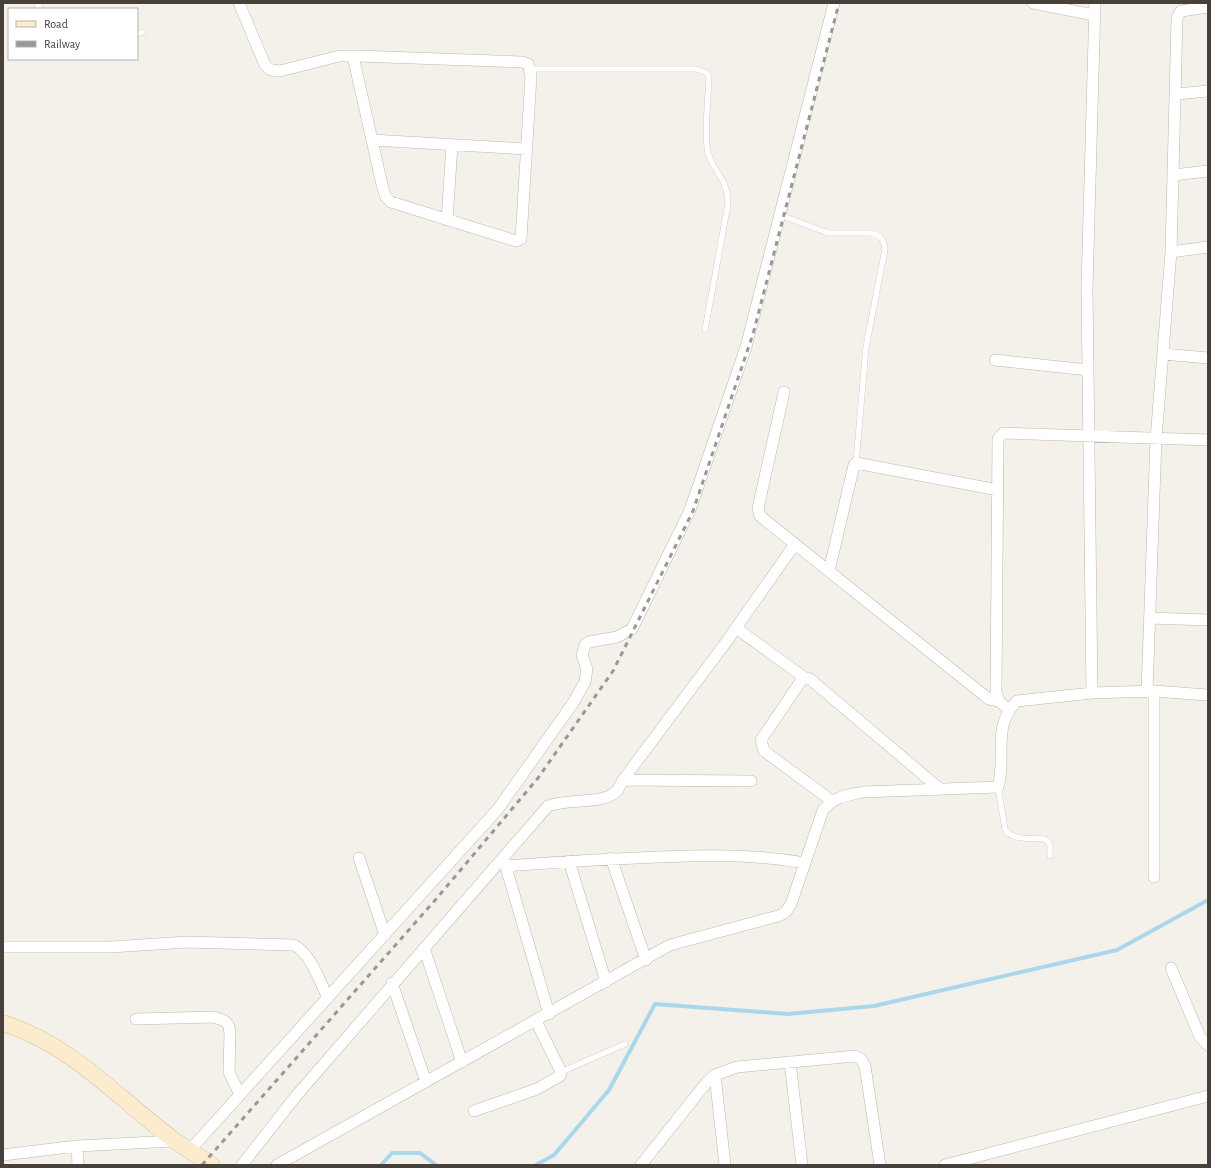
<svg xmlns="http://www.w3.org/2000/svg" width="1211" height="1168" font-family="'Alegreya Sans',sans-serif">
	<style>
		.lines { fill: none; stroke-linecap: round; stroke-linejoin: round }
		.stream { stroke: #abd7ed; stroke-width: 4 }
		.service-casing { stroke: #bfb7ad; stroke-width: 6 }
		.minor-casing { stroke: #bfb7ad; stroke-width: 12 }
		.secondary-casing { stroke: #d1bf9c; stroke-width: 17 }
		.service { stroke: #fff; stroke-width: 5.5 }
		.minor { stroke: #fff; stroke-width: 11 }
		.secondary { stroke: #fceccd; stroke-width: 16 }
		.rail { stroke: #989898; stroke-width: 3; stroke-dasharray: 5 5; stroke-linecap: butt }
	</style>
	<rect width="100%" height="100%" fill="#f4f0ea"/>
	<g class="lines">
		<!-- stream -->
		<path class="stream" d="M381,1165L392,1153H420L436,1165
			M536,1165L554,1155L609,1090L655,1004L788,1014L874,1006L1117,950L1208,900"/>
		<defs>
			<path id="service" d="M37,3L40,9
				M137,34L142,32
				M531,69H696L707,73L709,78C708,97 704,137 708,153C714,173 728,179 728,204L705,330
				M780,215L828,233H871C881,236 884,239 885,249L866,347L856,463
				M998,787L1005,829C1011,841 1032,838 1045,839L1050,844V856
				M561,1072L625,1044"/>
			<path id="minor" d="M239,3L265,65L271,70L280,71L339,56H357L522,62L528,64L531,76L521,239L516,241L391,202L386,197L383,189L353,56
				M1033,3L1094,15
				M1176,94L1208,91
				M372,140L527,149
				M1173,175L1208,171
				M447,220L452,145
				M1171,252L1208,247
				M1163,354L1208,358
				M995,360L1088,370
				M784,392L758,508L760,516L985,696L989,699L999,701
				M829,571L854,465L856,463L998,490
				M1150,618L1208,620
				M736,628L805,678
				M1147,692L1156,439L1171,252L1177,18L1181,11L1208,7
				M1092,693L1087,288L1095,3
				M1009,710L999,701L996,693L998,439L1003,433L1208,440
				M623,780L751,781
				M832,801L764,751L761,740L801,681L805,678L810,679L940,789
				M359,858L385,935
				M611,858L646,960
				M504,860L549,1014
				M569,861L606,982
				M506,866C556,862 606,859 657,857C707,855 756,854 805,863
				M1154,877V691
				M3,947H111L187,942L294,945C311,954 319,980 328,998
				M424,948L462,1062
				M1171,968L1200,1037L1208,1045
				M392,983L426,1082
				M136,1019L214,1017L223,1020L228,1024L230,1032L229,1072L240,1095
				M790,1062L802,1165
				M715,1075L725,1165
				M474,1111L537,1089L560,1076L561,1072L536,1021
				M77,1146L78,1165
				M190,1150L498,809L573,703L585,682L587,669L582,655L585,645L589,642L617,637L632,629L690,510L746,347L834,3
				M3,1155L77,1146L174,1141
				M242,1165L296,1096L548,806C567,798 603,805 617,791C619,788 621,783 623,780L724,645L795,544
				M277,1165L670,945L778,916L785,913L791,904L823,810C836,796 845,796 863,792L998,787C1007,756 991,727 1017,701L1092,693L1154,691L1208,695
				M641,1165L707,1082L715,1075L737,1067L855,1056L861,1059L865,1066L880,1165
				M945,1165L1208,1096"/>
			<path id="secondary" d="M3,1023C74,1046 116,1097 174,1140C186,1149 200,1157 212,1165"/>
		</defs>
		<!-- service casing -->
		<use href="#service" class="service-casing"/>
		<!-- minor casing -->
		<use href="#minor" class="minor-casing"/>
		<!-- secondary casing -->
		<use href="#secondary" class="secondary-casing"/>
		<!-- service -->
		<use href="#service" class="service"/>
		<!-- minor -->
		<use href="#minor" class="minor"/>
		<!-- secondary -->
		<use href="#secondary" class="secondary"/>
		<!-- rail -->
		<path class="rail" d="M202,1165L437,898L538,778L613,671L693,511L753,334L839,3"/>
	</g>
	<!-- border -->
	<rect width="1211" height="1168" fill="none" stroke="#484139" stroke-width="8"/>
	<!-- legend -->
	<rect x="8" y="8" width="130" height="52" fill="#ffffff" stroke="#b6b3b0"/>
	<rect x="16" y="21" width="20" height="6" fill="#fceccd" stroke="#b6b3b0"/>
	<text x="44" y="28" font-size="12" fill="#484139">Road</text>
	<rect x="16" y="41" width="20" height="6" fill="#989898" stroke="#b6b3b0"/>
	<text x="44" y="48" font-size="12" fill="#484139">Railway</text>
</svg>
